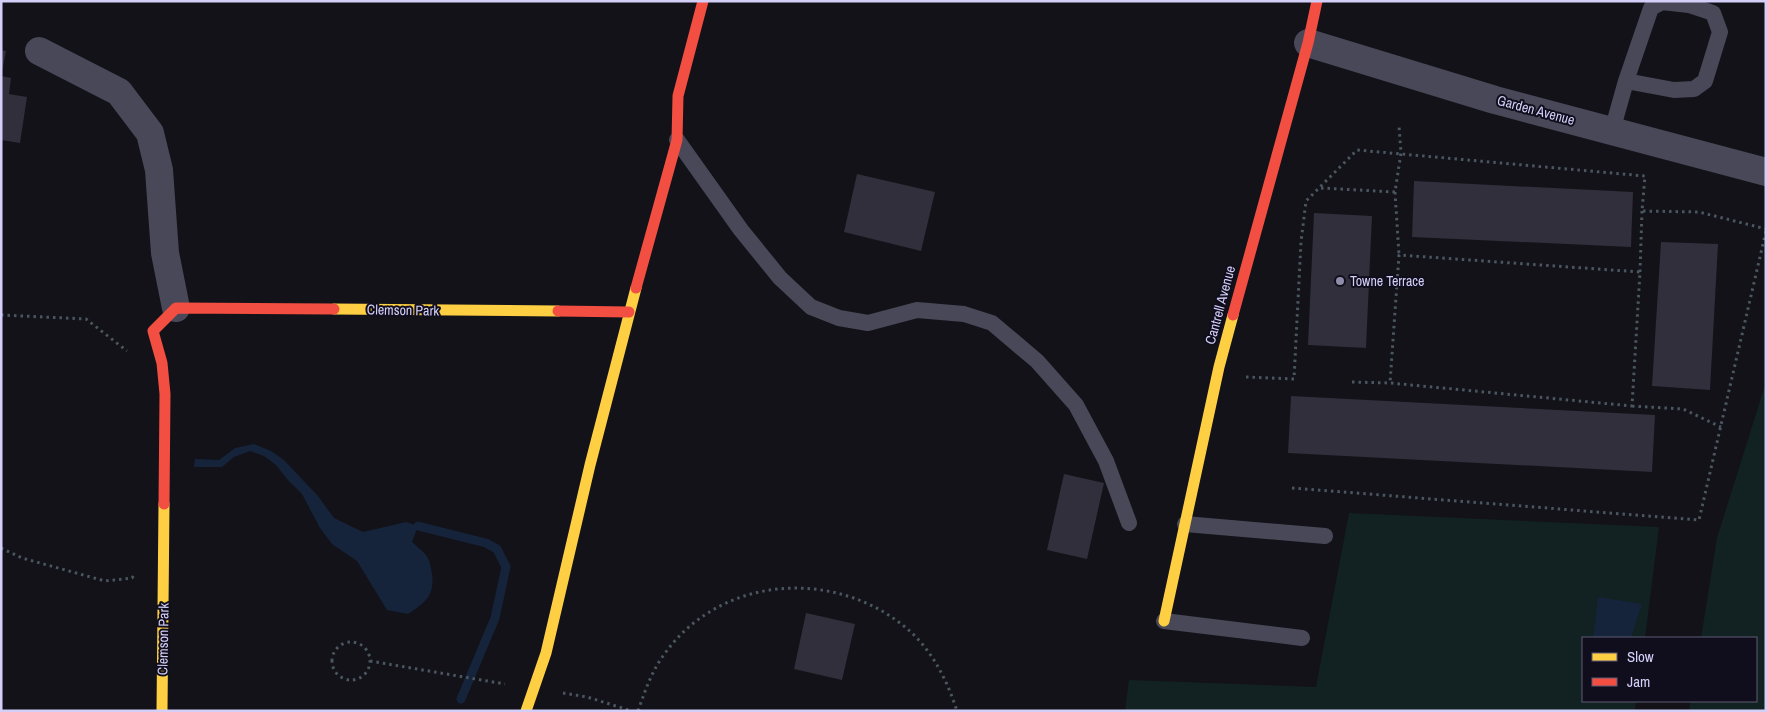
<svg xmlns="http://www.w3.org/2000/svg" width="1767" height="712" font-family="'Archivo Narrow',sans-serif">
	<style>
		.green { fill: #122222 }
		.water { fill: #15243b }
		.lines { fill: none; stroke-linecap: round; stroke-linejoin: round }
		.stream { stroke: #15243b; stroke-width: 9 }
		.building { fill: #302f3b }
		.path { stroke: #4a5660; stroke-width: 3; stroke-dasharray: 2.5 4; stroke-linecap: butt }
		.lane { stroke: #484858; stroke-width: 16 }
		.street { stroke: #484858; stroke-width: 28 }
		.slow { stroke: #ffcf43; stroke-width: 11 }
		.jam { stroke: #f24e42; stroke-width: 11 }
		.poi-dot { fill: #8f8daa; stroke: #100e1c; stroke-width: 2 }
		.labels { text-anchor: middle; stroke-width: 4; stroke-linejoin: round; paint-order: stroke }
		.street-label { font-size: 14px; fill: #d3cff9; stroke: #100e1c }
		.poi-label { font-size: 14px; fill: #d3cff9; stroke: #100e1c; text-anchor: start }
	</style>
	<rect width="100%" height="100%" fill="#121218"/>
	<!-- green -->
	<path class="green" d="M1766,382V711H1689L1690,701H1756V638H1701L1717,538Z
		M1349,513L1659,527L1645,638H1583V701H1636L1635,711H1125L1129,680L1316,687Z"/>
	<!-- water -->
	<path class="water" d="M254,444L271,451L284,460L318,496L334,518L363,532L406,522L418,526L412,542C416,546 422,550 426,555C430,561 431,567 432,574C435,595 425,603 408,614L387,610L357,561L332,544L320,528L302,494L287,479L276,465L264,456L250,451L234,457L222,467H194L195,459L219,460L235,448Z
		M1598,597L1642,604L1631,638H1593Z"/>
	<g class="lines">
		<!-- stream -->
		<path class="stream" d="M418,526L486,543L497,549L506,567L495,618L461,699"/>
	</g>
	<!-- building -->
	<path class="building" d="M1,50L6,51L2,72H1Z
		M1,76L11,78L9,94L27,97L20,143L1,140Z
		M857,174L935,192L921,251L844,232Z
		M1414,181L1633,192L1631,247L1412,237Z
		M1314,213L1372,216L1366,348L1308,345Z
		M1661,242L1718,244L1710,390L1652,386Z
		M1291,396L1655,415L1652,472L1288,453Z
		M1064,474L1104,483L1087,559L1047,550Z
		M806,613L855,624L842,680L794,669Z"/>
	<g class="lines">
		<!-- path -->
		<path class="path" d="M1321,188L1395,192L1401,153L1399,126
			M1395,192L1399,255
			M1640,272L1642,211
			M1,315L86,319L127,351
			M1246,377L1294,379L1301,242L1306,201L1357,150L1645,176L1642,211L1699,212L1766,229
			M1352,382L1390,383L1632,406L1640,272L1399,255L1390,383
			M1632,406L1683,409L1721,427
			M1292,488L1699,520L1766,231
			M1,548L22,558L105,581L132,578L134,575
			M332 661a19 19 0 1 1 38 0a19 19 0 1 1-38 0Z
			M370,661L505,684
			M563,693L587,697L632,711
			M638,711C645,691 651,673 663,656C721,572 843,567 914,635C935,656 948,683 957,711"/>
		<!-- lane -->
		<path class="lane" d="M1612,131L1626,81L1651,8L1662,2L1689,5L1713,13L1720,32L1705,81L1694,89L1674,90L1626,81
			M677,140L741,230L780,278L811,307L839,318L868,323L917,310L964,314L992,323L1037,361L1076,405L1106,461L1129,523
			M1185,524L1325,536
			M1164,621L1302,638"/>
		<!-- street -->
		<path class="street" d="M1308,43L1495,100L1766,172
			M39,51L119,92L150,133L159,170L165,253L176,308"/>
		<!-- slow -->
		<path class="slow" d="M334,309L558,311
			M1164,621L1219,367L1233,315
			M162,711L164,504
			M526,711L546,653L590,465L636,288"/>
		<!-- jam -->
		<path class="jam" d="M636,288L677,140L678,96L703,1
			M558,311L629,312
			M1233,315L1308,43L1317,1
			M164,504L165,394L162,363L153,331L176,308L334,309"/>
	</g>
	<!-- markers -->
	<circle class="poi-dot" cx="1340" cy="281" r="5"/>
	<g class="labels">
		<!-- street labels -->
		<g class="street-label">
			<text transform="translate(1536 110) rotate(15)" y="5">Garden Avenue</text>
			<text transform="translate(1220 305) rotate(-75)" y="5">Cantrell Avenue</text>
			<text transform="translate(403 310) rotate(1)" y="5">Clemson Park</text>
			<text transform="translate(163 639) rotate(-89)" y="5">Clemson Park</text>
		</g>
		<!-- poi labels -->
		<g class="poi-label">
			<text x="1350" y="286">Towne Terrace</text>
		</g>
	</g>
	<!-- border -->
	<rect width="1767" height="712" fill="none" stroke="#d3cff9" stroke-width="5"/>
	<!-- legend -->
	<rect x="1582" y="637" width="175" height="65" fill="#100e1c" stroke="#5e5b74"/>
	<rect x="1592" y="653" width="25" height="8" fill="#ffcf43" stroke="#5e5b74"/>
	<text x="1627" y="662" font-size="15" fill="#d3cff9">Slow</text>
	<rect x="1592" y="678" width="25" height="8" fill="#f24e42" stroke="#5e5b74"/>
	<text x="1627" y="687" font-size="15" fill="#d3cff9">Jam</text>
</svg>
